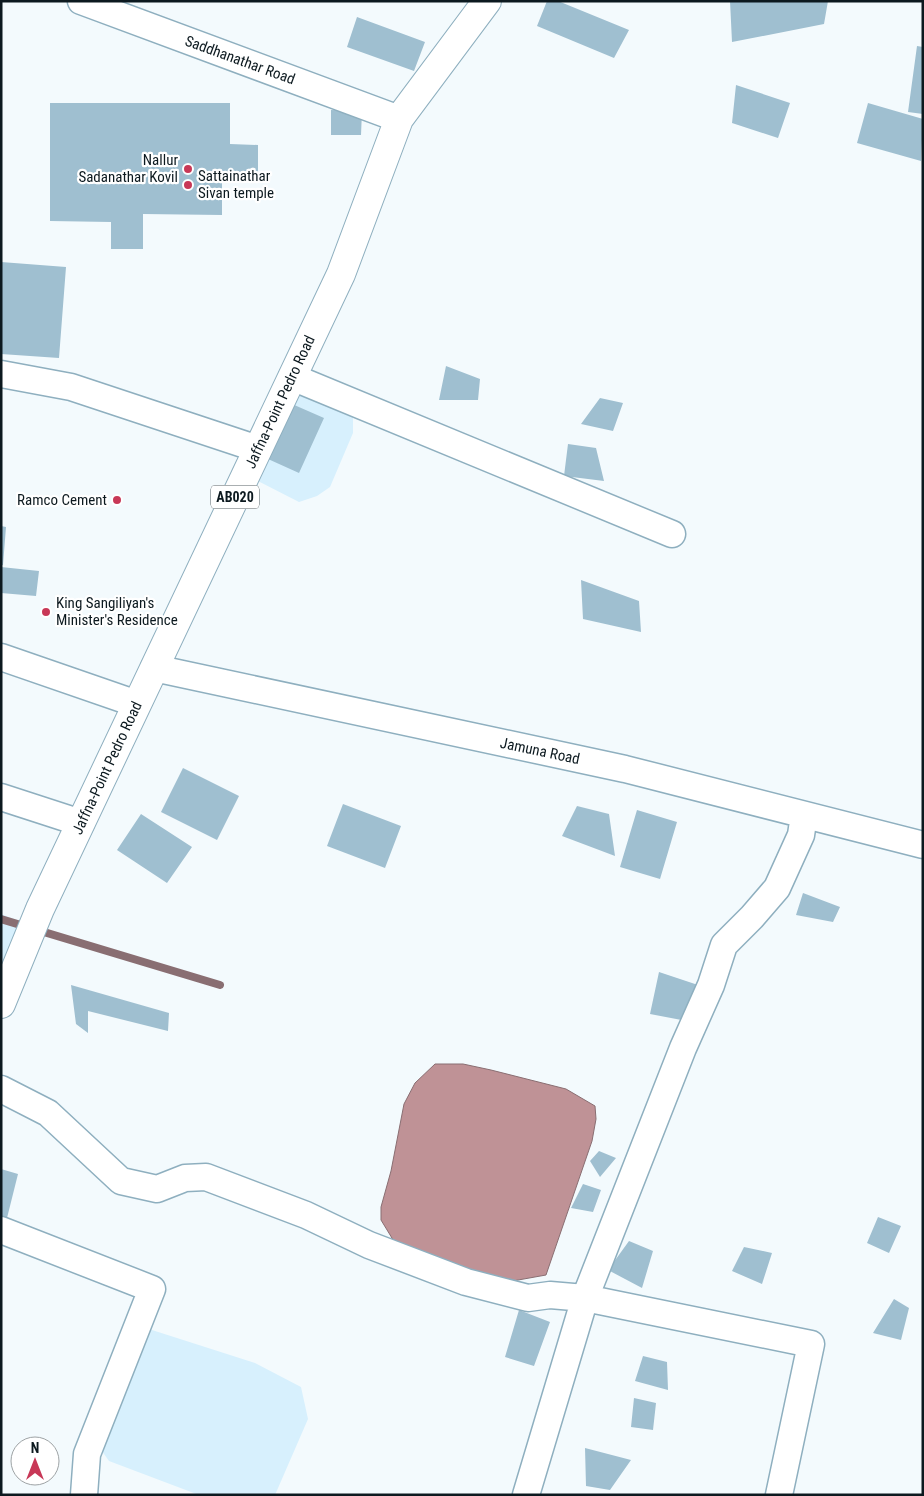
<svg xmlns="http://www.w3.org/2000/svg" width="924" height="1496" font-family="'Roboto Condensed',sans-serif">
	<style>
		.built { fill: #d7f0fd }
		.water { fill: #bf9296; stroke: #896e72 }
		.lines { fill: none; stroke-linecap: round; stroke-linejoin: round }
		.stream { stroke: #896e72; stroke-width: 8 }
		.building { fill: #9fbfd0 }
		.minor-casing { stroke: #8eafbf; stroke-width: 29 }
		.primary-casing { stroke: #8eafbf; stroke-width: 30 }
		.minor { stroke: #fff; stroke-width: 26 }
		.primary { stroke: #fff; stroke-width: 28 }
		.poi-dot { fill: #c83857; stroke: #fff; stroke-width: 2 }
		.labels { text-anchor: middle; stroke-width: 4.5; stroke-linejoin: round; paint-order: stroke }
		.shield { fill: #fff; stroke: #555e62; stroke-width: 1 }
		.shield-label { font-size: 14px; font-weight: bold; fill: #0c191f }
		.street-label { font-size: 15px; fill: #0c191f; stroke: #fff }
		.poi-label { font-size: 15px; fill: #0c191f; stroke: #fff; text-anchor: end }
	</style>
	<rect width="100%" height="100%" fill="#f3fafd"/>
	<!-- built -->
	<path class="built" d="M292,377L353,418V433L330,487L317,496L299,502L246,475Z
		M1,914L33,926L1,1004Z
		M152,1330L255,1363L301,1387L308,1419L275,1495H199L109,1461L99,1447L135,1331Z"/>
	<!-- water -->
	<path class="water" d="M435,1064H463L491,1070L566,1089L595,1106L596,1119L592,1141L546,1275L507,1282L471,1272L395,1243L381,1220V1207L391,1171L404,1104L415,1083Z"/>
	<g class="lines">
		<!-- stream -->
		<path class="stream" d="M1,919L220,985"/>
	</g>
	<!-- building -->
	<path class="building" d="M547,1H558L629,30L614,58L537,26Z
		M730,1H828L824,24L732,42Z
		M357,17L425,42L414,71L347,47Z
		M917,46L923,47V114L908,112Z
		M736,85L790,103L778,138L732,123Z
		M50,103H230V144L258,145V175H222V215L143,214V249H111V222L50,221Z
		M868,103L923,119L921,161L857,143Z
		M331,110L362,111L361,135H331Z
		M1,262L66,267L59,358L1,354Z
		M446,366L480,379L478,400H439Z
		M600,398L623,403L613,431L581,424Z
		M292,404L324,418L299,473L268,459Z
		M568,444L596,448L604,481L564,476Z
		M1,526L6,527L3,565H1Z
		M1,567L39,571L36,596L1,593Z
		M581,580L639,601L641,632L583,619Z
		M183,768L239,796L217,840L161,812Z
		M343,804L401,826L385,868L327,846Z
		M577,806L609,814L615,856L562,836Z
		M637,810L677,822L660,879L620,867Z
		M141,814L192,847L167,883L117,850Z
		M803,893L840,907L833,922L796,915Z
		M659,972L698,985L692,1022L650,1014Z
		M71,985L169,1013L168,1031L88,1011V1033L76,1024Z
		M599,1151L616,1158L600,1177L590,1161Z
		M1,1169L18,1174L7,1218L1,1216Z
		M583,1184L601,1190L593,1212L571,1208Z
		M878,1217L901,1226L889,1253L867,1243Z
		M629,1241L653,1251L642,1288L608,1270Z
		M744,1247L772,1253L762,1284L732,1271Z
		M894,1299L909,1308L901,1340L873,1333Z
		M519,1310L550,1322L534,1366L505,1357Z
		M643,1356L667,1362L668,1390L635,1381Z
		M634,1398L656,1403L653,1430L631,1427Z
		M585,1448L631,1460L610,1490L586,1486Z"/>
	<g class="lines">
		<defs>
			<path id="minor" d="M81,1L399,119
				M1,374L71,387L258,449
				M292,377L672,534
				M1,657L137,704
				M154,668L625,769L923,845
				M1,797L81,823
				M1,1089L48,1113L121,1181L157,1189L185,1178L206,1177L306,1215L369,1245L466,1282L528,1298L550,1295L585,1298L811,1344L779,1495
				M1,1230L152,1289L87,1454L84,1495
				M526,1495L585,1298L683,1048L711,985L724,945L752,917L777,888L801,835L804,815"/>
			<path id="primary" d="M1,1004L40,909L341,274L399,119L487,1"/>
		</defs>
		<!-- minor casing -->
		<use href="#minor" class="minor-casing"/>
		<!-- primary casing -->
		<use href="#primary" class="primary-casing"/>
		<!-- minor -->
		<use href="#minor" class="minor"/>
		<!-- primary -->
		<use href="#primary" class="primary"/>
	</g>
	<!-- markers -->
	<g class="poi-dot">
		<circle cx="188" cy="169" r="5"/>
		<circle cx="188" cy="185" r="5"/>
		<circle cx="117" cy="500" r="5"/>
		<circle cx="46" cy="612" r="5"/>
	</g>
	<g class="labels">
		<!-- shield labels -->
		<rect class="shield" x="211" y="485.5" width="48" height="23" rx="4"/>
		<g class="shield-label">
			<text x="235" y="502">AB020</text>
		</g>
		<!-- street labels -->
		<g class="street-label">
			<text transform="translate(240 60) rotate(20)" y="5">Saddhanathar Road</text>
			<text transform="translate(280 402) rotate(-65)" y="5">Jaffna-Point Pedro Road</text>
			<text transform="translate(540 751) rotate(12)" y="5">Jamuna Road</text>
			<text transform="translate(107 768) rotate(-65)" y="5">Jaffna-Point Pedro Road</text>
		</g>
		<!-- poi labels -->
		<g class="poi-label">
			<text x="178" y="165">Nallur<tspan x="178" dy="17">Sadanathar Kovil</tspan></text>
			<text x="198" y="181" text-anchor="start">Sattainathar<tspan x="198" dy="17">Sivan temple</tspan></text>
			<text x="107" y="505">Ramco Cement</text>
			<text x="56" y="608" text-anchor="start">King Sangiliyan's<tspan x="56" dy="17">Minister's Residence</tspan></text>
		</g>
	</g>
	<!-- border -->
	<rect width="924" height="1496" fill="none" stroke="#0c191f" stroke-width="5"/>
	<!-- north arrow -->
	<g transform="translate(35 1461)"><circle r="24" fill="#ffffff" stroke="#9ea3a5"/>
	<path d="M0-4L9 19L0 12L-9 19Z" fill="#c83857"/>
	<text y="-8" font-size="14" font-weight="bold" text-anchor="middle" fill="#0c191f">N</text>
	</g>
</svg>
